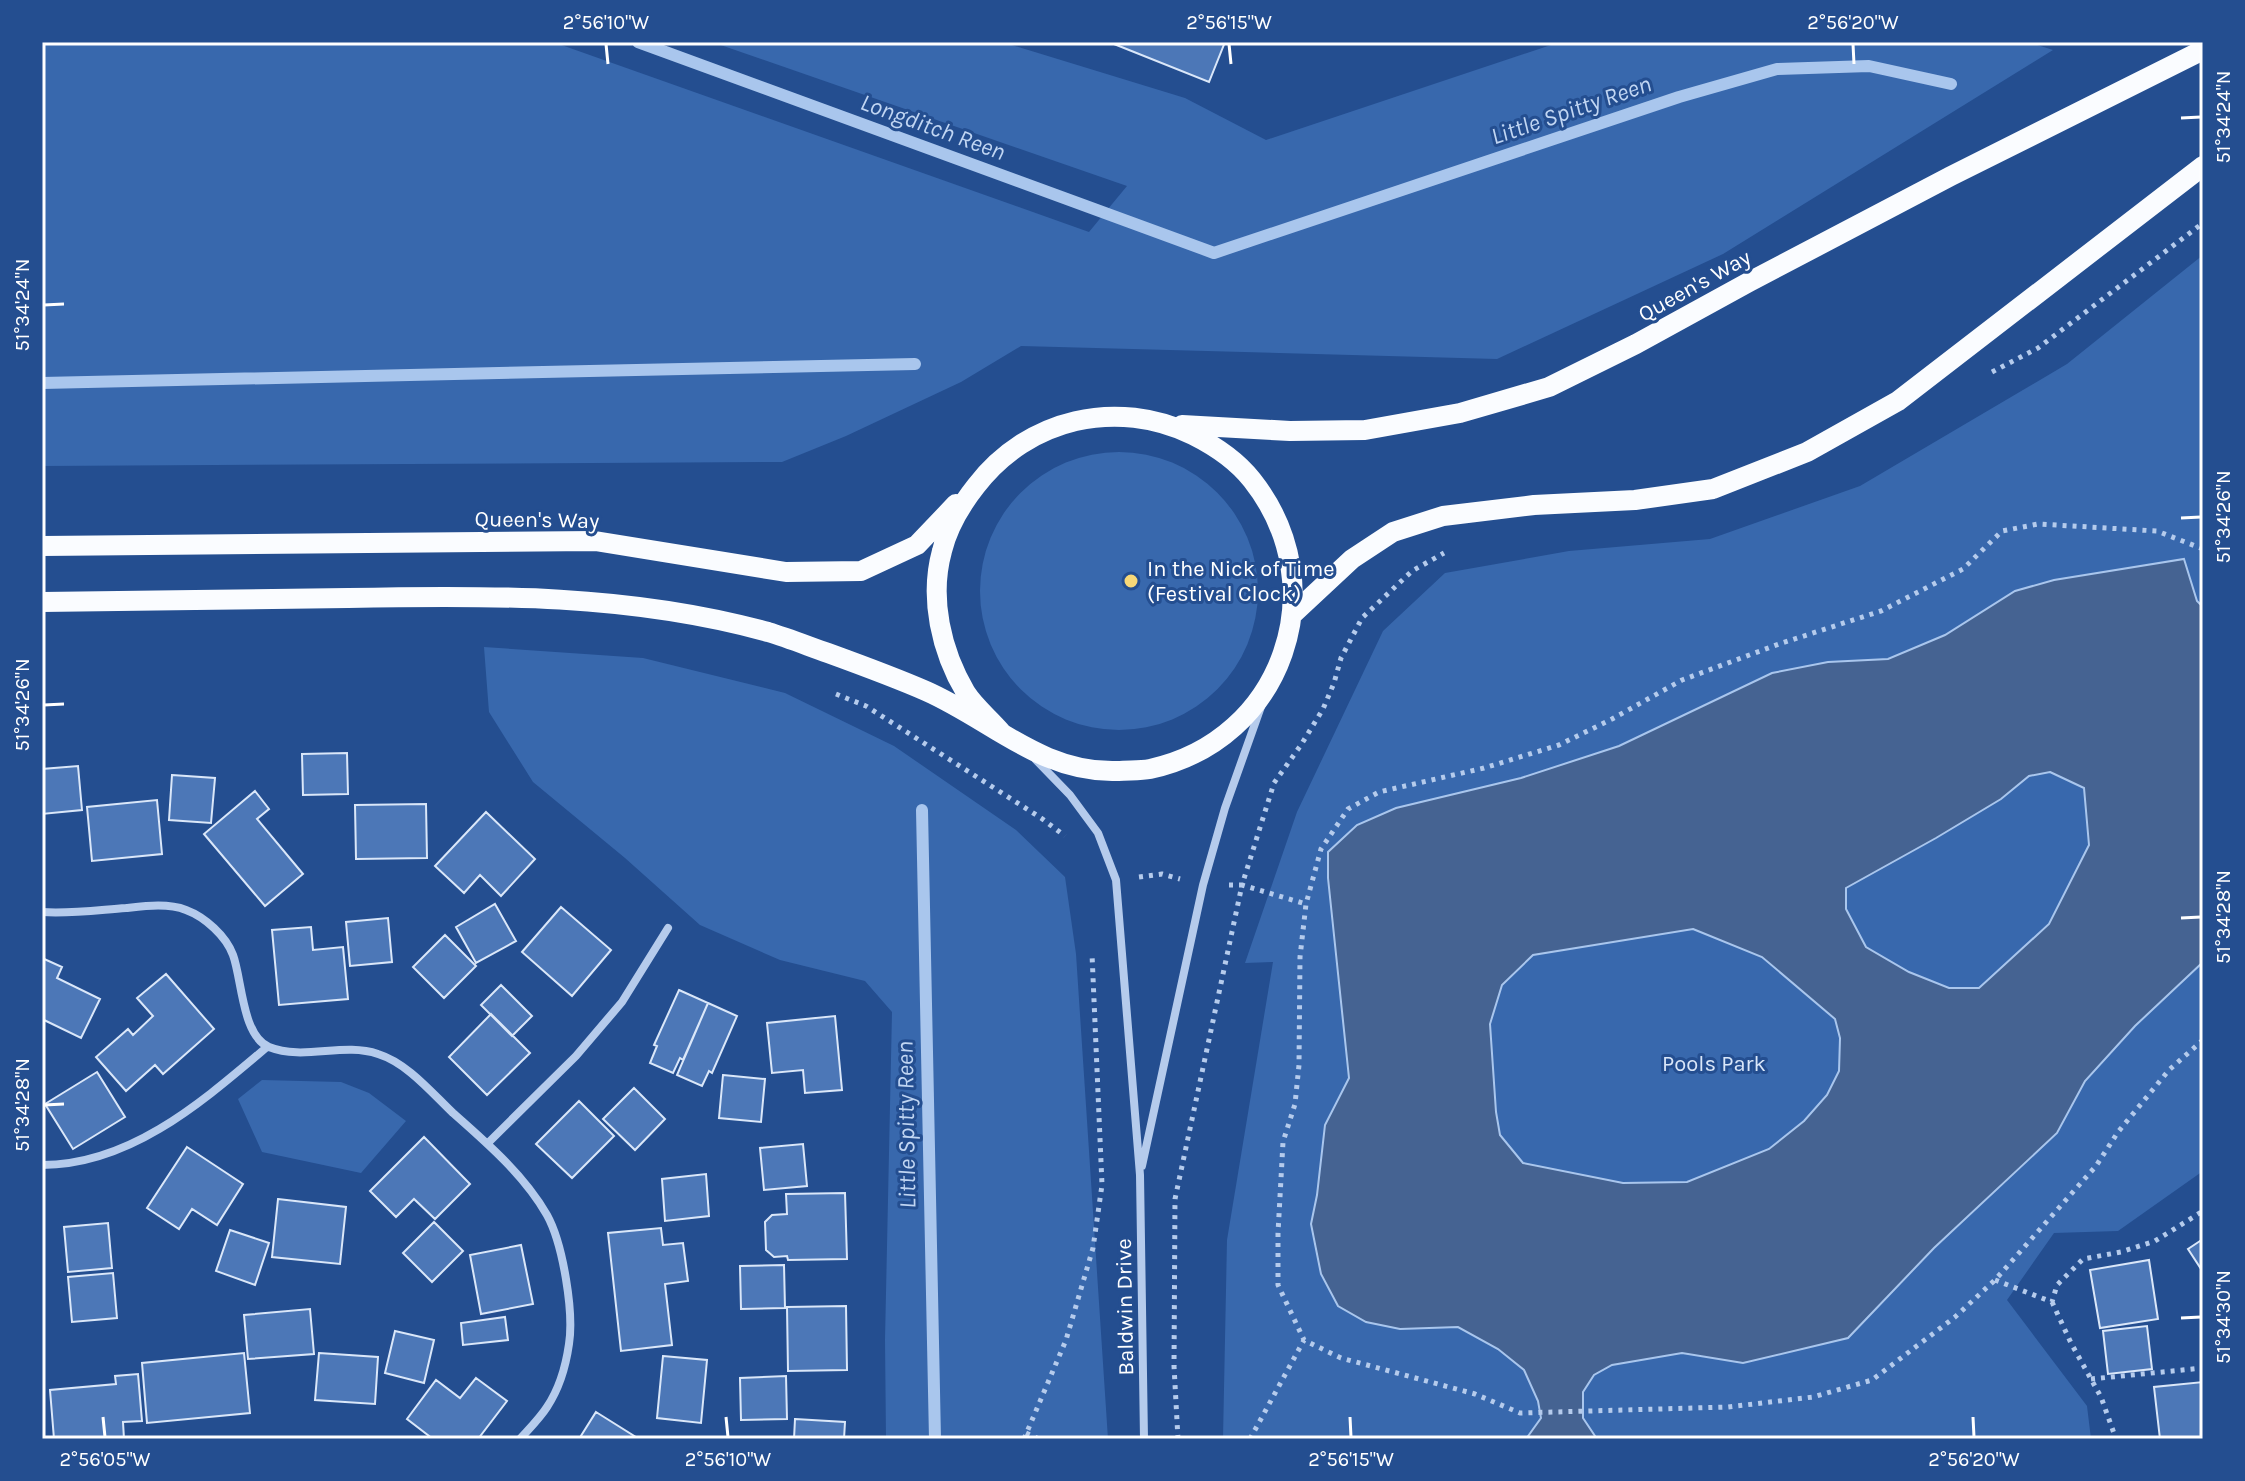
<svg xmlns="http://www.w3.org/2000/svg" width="2245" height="1481" font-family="Karla,sans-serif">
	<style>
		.green { fill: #3868ad }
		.water { fill: #456392; stroke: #a9c6ed; stroke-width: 2; fill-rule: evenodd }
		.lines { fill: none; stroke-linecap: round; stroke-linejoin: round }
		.stream { stroke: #a9c6ed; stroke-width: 12 }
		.building { fill: #4c77b7; stroke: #dae7f9; stroke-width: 2 }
		.path { stroke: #b5cbec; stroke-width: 5; stroke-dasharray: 4 6; stroke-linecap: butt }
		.street { stroke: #b5cbec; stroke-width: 8 }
		.primary { stroke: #fafcff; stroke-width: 20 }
		.ticks { fill: none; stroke: #fff; stroke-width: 3 }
		.poi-dot { fill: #f7d878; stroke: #244e90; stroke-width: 3 }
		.labels { text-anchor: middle; stroke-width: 6; stroke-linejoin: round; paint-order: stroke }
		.street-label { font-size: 22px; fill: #fff; stroke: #244e90 }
		.poi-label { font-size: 22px; fill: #fff; stroke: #244e90; text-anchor: start }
		.park-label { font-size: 22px; fill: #dae7f9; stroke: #244e90 }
		.water-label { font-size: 24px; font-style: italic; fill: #c1d6f3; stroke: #244e90 }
		.neatline { fill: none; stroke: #fff; stroke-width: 3 }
		.ticks-label { font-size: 20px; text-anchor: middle; fill: #fff }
	</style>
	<rect width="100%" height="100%" fill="#244e90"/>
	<!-- green -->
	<path class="green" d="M42,42H553L1089,232L1127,186L712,42H1002L1185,98L1266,140L1560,42H2028L2053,50L1723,254L1497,359L1021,346L961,382L846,436L782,462L42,466Z
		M2203,255V1171L2118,1231L2054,1233L2007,1300L2087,1406L2091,1439H1223L1227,1240L1273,962L1245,963L1297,812L1383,631L1445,573L1569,551L1710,539L1860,486L2067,364Z
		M980 591a139 139 0 1 1 278 0a139 139 0 1 1-278 0Z
		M484,647L643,658L785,693L894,746L1016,830L1065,877L1076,954L1108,1439H886L885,1340L892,1012L865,981L780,960L700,925L625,858L533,782L489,712Z
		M262,1080L341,1082L369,1093L406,1121L361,1173L262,1152L238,1099Z"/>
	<!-- water -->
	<path class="water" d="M2184,559L2197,601L2203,607V962L2135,1026L2085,1081L2057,1133L1934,1248L1848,1338L1743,1363L1682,1353L1612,1365L1594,1375L1583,1392V1418L1597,1439H1526L1541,1418L1538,1401L1524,1370L1498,1349L1458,1327L1400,1329L1366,1322L1338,1306L1321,1274L1311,1224L1317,1195L1325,1125L1349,1078L1328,878V852L1357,825L1396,808L1521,778L1619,746L1772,673L1828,662L1888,659L1945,635L2015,591L2054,580ZM2050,772L2084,788L2089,845L2049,924L1979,988H1949L1909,972L1866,947L1846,909V888L1936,838L2001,799L2029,776ZM1693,929L1762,957L1835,1019L1840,1038L1839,1071L1827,1095L1804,1121L1769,1149L1687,1182L1623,1183L1523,1163L1500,1135L1496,1112L1490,1024L1502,985L1533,955Z"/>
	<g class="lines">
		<!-- stream -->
		<path class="stream" d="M638,42L1214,253L1679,97L1777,69L1869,66L1951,84
			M42,383L915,364
			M922,810L935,1439"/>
	</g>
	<!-- building -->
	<path class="building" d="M1109,42H1225L1209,82Z
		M347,753L348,794L303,795L302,754Z
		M78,766L82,810L42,814V769Z
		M172,775L215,778L211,823L169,820Z
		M255,791L269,809L257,819L303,874L265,906L204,834Z
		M157,800L162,854L92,861L87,807Z
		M426,804L427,858L356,859L355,805Z
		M486,812L535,859L501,896L480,875L464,893L435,866Z
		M495,904L516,941L476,963L456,927Z
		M561,907L611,950L572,996L522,952Z
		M388,918L392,962L350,966L346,922Z
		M311,927L313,950L343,947L348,999L279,1005L272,930Z
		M445,935L476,966L444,998L413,967Z
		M42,958L62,967L57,978L100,999L81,1038L42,1019Z
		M166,974L214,1029L163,1074L155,1065L126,1091L96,1057L128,1029L133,1035L153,1016L137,998Z
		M501,985L532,1016L512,1036L481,1005Z
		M679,990L708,1003L683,1060L680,1058L673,1073L650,1063L657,1046L654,1045Z
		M708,1003L737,1016L712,1073L709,1071L702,1086L677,1075Z
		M491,1014L530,1053L487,1095L449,1057Z
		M835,1016L842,1090L805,1093L803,1070L772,1073L767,1023Z
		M97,1072L125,1117L73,1149L45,1104Z
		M723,1075L765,1079L761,1122L719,1118Z
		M634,1088L665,1119L635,1150L603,1119Z
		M579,1101L614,1136L572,1178L536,1144Z
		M424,1137L470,1184L435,1219L414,1199L396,1217L370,1191Z
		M803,1144L807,1186L764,1190L760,1148Z
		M187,1147L243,1184L217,1225L192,1209L179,1229L147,1208Z
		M706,1174L709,1216L665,1221L662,1179Z
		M845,1193L847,1259L788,1260L787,1256L774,1257L766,1250L765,1222L772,1215L787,1214L786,1194Z
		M278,1199L346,1207L340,1264L272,1257Z
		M434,1222L463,1251L432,1282L403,1253Z
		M108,1223L112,1268L68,1272L64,1227Z
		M661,1228L663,1245L683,1243L688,1281L665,1284L672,1345L621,1351L608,1233Z
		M230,1230L269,1243L255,1285L216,1271Z
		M2203,1239V1272L2188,1249Z
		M521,1245L533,1304L481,1314L470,1255Z
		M2149,1260L2158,1319L2100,1328L2090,1270Z
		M784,1265L785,1308L741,1309L740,1266Z
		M113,1273L117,1318L72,1322L68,1277Z
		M846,1306L847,1370L788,1371L787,1307Z
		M310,1309L314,1354L248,1359L244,1315Z
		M505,1317L508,1340L463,1345L461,1323Z
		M2147,1326L2152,1369L2108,1374L2103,1331Z
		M395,1331L434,1340L424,1383L385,1373Z
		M244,1353L250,1413L147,1423L142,1363Z
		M319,1353L378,1357L375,1404L315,1400Z
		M663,1356L707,1360L701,1423L657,1418Z
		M138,1374L142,1421L123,1422L124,1439H54L50,1390L116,1384L115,1376Z
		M786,1376L787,1419L741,1420L740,1378Z
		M476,1378L507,1401L478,1439H433L407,1419L436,1380L460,1398Z
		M2203,1382V1439H2160L2154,1387Z
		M596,1412L639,1439H579Z
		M795,1419L845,1422L844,1439H794Z"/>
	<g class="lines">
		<!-- path -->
		<path class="path" d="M1992,372L2038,348L2203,223
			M2203,549L2157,531L2038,524L2002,531L1963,569L1881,611L1779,644L1682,680L1612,719L1559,745L1484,768L1379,792L1348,809L1321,849L1306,904L1300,957L1299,1065L1295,1104L1283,1142L1278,1233V1285L1304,1340L1341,1358L1475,1394L1520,1413L1728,1407L1813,1397L1872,1380L1955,1317L1995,1280L2096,1166L2118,1132L2169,1070L2203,1040
			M836,694L866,706L1041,818L1065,836
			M1139,877L1162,874L1180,879
			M1229,885H1242L1274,783L1301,745L1323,709L1334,683L1341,658L1362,618L1412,571L1444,553
			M1995,1280L2052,1302L2057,1285L2083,1259L2121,1252L2155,1241L2203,1211
			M2052,1302L2071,1343L2101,1397L2116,1439
			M2091,1379L2203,1368
			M1026,1433L1039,1439
			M1024,1439L1066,1340L1093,1248L1102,1185L1092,954
			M1178,1439L1174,1366L1175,1199L1242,885L1306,904
			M1250,1439L1304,1340"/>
		<!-- street -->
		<path class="street" d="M1036,760L1070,795L1098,833L1116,880L1140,1175L1144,1439
			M42,912C70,914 98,910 126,908C145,906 168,903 186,910C205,917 226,936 233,955C242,979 242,1036 269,1047C304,1061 343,1042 378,1054C407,1063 431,1092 453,1113C487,1143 524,1175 547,1215C563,1244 574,1312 569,1344C566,1365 559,1389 547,1407C540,1418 529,1429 520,1439
			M488,1143L576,1056L622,1002L668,928
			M42,1165C131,1165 203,1101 267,1047
			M1142,1166L1203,885L1225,808L1262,704"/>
		<!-- primary -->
		<path class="primary" d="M1182,425L1290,431L1365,430L1460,413L1549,387L1636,344L1749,282L1951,176L2203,50
			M42,546L595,541L786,572L861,571L917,545L956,504
			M42,602C144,601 246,599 348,598C491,595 630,594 768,632C788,638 808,646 828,653C861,665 894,677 926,691C992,720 1042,774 1118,771C1128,770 1140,771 1150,769C1284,740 1336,586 1252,480C1237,461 1215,446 1193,435C1117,398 1028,418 976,486C961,505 948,526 942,551C929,598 941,651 966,693C975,707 990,719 1001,732
			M1293,614L1352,559L1393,532L1443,516L1534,505L1635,500L1713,489L1807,452L1898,401L2203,166"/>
	</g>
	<!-- ticks -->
	<path class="ticks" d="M606,44L608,64M1229,44L1231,64M1853,44L1854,64M2181,118L2201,117M44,305L64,304M2181,518L2201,517M44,705L64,704M2181,918L2201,917M44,1105L64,1104M2181,1318L2201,1317M103,1417L105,1437M726,1417L728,1437M1350,1417L1351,1437M1973,1417L1974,1437"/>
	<!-- markers -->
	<circle class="poi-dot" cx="1131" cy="581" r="8"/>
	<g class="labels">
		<!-- street labels -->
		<g class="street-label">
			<text transform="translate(1694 285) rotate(-29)" y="8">Queen's Way</text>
			<text transform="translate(537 519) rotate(1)" y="8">Queen's Way</text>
			<text transform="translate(1124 1307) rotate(-91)" y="8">Baldwin Drive</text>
		</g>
		<!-- poi labels -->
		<g class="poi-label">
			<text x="1147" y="576">In the Nick of Time<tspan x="1147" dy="25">(Festival Clock)</tspan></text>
		</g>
		<!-- park labels -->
		<g class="park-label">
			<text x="1714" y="1071">Pools Park</text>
		</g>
		<!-- water labels -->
		<g class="water-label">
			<text transform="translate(1571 110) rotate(-19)" y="8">Little Spitty Reen</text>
			<text transform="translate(933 127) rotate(20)" y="8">Longditch Reen</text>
			<text transform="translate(906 1125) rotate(-91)" y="8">Little Spitty Reen</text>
		</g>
	</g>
	<!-- border -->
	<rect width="2245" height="1481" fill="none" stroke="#244e90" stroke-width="88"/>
	<rect x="44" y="44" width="2157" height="1393" class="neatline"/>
	<g class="ticks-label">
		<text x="606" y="29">2°56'10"W</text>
		<text x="1229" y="29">2°56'15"W</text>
		<text x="1853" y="29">2°56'20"W</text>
		<text transform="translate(2223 117) rotate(-90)" y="7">51°34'24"N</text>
		<text transform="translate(22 305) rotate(-90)" y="7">51°34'24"N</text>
		<text transform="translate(2223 517) rotate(-90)" y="7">51°34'26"N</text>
		<text transform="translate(22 705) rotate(-90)" y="7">51°34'26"N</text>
		<text transform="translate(2223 917) rotate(-90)" y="7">51°34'28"N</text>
		<text transform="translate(22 1105) rotate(-90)" y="7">51°34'28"N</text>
		<text transform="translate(2223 1317) rotate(-90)" y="7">51°34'30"N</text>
		<text x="105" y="1466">2°56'05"W</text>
		<text x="728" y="1466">2°56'10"W</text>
		<text x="1351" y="1466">2°56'15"W</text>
		<text x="1974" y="1466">2°56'20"W</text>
	</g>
</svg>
